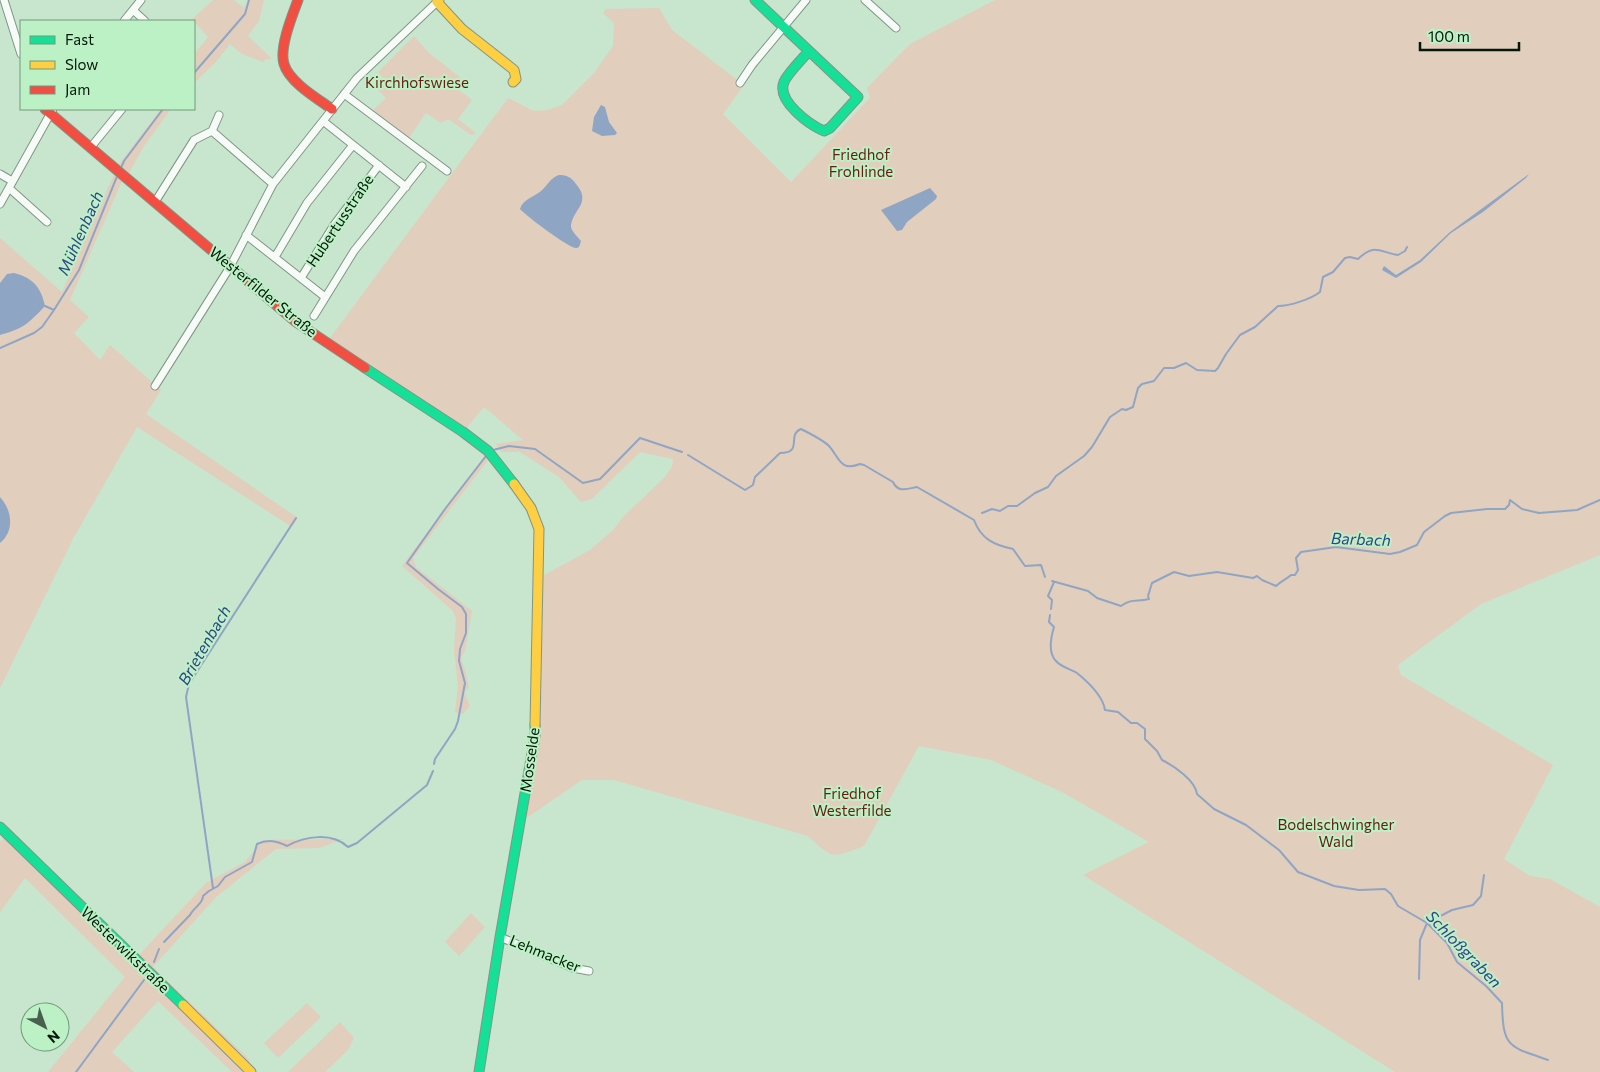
<svg xmlns="http://www.w3.org/2000/svg" width="1600" height="1072" font-family="Commissioner,sans-serif">
	<style>
		.green { fill: #e2cebd }
		.water { fill: #8fa5c4 }
		.lines { fill: none; stroke-linecap: round; stroke-linejoin: round }
		.stream { stroke: #8fa5c4; stroke-width: 2 }
		.street-casing { stroke: #809685; stroke-width: 9 }
		.fast-casing { stroke: #809685; stroke-width: 11 }
		.slow-casing { stroke: #809685; stroke-width: 11 }
		.jam-casing { stroke: #809685; stroke-width: 11 }
		.street { stroke: #f7fbf8; stroke-width: 7 }
		.fast { stroke: #16e098; stroke-width: 9 }
		.slow { stroke: #ffcf43; stroke-width: 9 }
		.jam { stroke: #f24e42; stroke-width: 9 }
		.labels { text-anchor: middle; stroke-width: 4; stroke-linejoin: round; paint-order: stroke }
		.park-label { font-size: 15px; fill: #6c1b11; stroke: #bcf1c6 }
		.street-label { font-size: 15px; fill: #041809; stroke: #bcf1c6 }
		.water-label { font-size: 16px; font-style: italic; fill: #334387; stroke: #bcf1c6 }
	</style>
	<rect width="100%" height="100%" fill="#c8e5ce"/>
	<!-- green -->
	<path class="green" d="M213,0H234L244,8L247,0H264L259,21L248,36L272,59H266L263,62L242,54L230,44L215,63L194,83V54L208,37L192,19Z
		M995,0H1600V555L1481,604L1398,665L1401,675L1553,765L1504,859L1530,876L1550,879L1600,907V1072H1395L1083,875L1149,842L1062,792L991,760L919,746L864,846C832,858 833,860 808,836L614,780H582L528,817L524,815L535,757L539,578L590,550L613,530L625,515L664,478L672,467L673,459L640,452L592,499L581,502L559,477L520,452H501L496,444L523,440L484,407L463,432L327,342L508,98L534,111L548,110L562,105L594,73L613,46L614,23L603,13L606,9L659,8L672,30L744,85L723,114L791,182L870,98L867,88L910,44Z
		M414,36L429,53L462,79L456,88L472,100L458,119L476,133L471,135L448,119L441,123L426,113L407,141L370,113L386,98L377,89L386,81L378,72Z
		M161,109H171L144,146L129,173L119,164Z
		M114,175L122,181L70,300L89,317L74,333L100,360L110,345L161,390L146,414L298,518L292,527L137,427L74,537L0,688V335L13,331L7,274L0,283V238L62,292L98,208Z
		M488,451V460L413,558L416,567L472,611L465,651L461,658L465,670L469,688L464,692L470,706L463,714L455,712L458,687L454,650L456,619L453,611L402,566Z
		M0,825L139,955L206,883L245,862L263,840L344,839L319,848L276,849L216,897L153,967L249,1059L251,1072H232L158,1001L112,1052L134,1072H48L125,977L25,878L0,912V842L8,835Z
		M471,913L485,927L459,956L445,942Z
		M307,1003L321,1017L278,1058L264,1043Z
		M340,1022L354,1038L348,1050L325,1072H288Z"/>
	<!-- water -->
	<path class="water" d="M601,105L605,107L609,122L617,133L615,135L602,136L592,131L594,117Z
		M1529,174L1526,178L1483,212L1451,233L1421,262L1396,278L1382,270L1384,266L1396,275L1420,260L1450,232Z
		M559,175C567,175 571,177 576,184C592,203 573,209 571,225C570,230 578,237 581,241C580,244 580,247 577,248C571,250 525,215 520,209C523,199 534,197 541,191C548,185 550,178 559,175Z
		M930,188L937,196L936,199L907,222L902,230L897,231L881,210Z
		M14,273C33,278 41,287 45,306C29,323 23,329 0,335V283L7,274Z
		M0,497C12,510 15,531 0,543Z"/>
	<g class="lines">
		<!-- stream -->
		<path class="stream" d="M194,73L245,14L249,0
			M120,170L124,161L163,109
			M45,306L54,310
			M0,348L34,333L42,327L54,310L79,270L118,174
			M493,450L509,446L535,449L583,483L600,479L640,438L682,452
			M688,455L745,490L753,485L755,477L780,453C804,453 786,435 801,429C809,433 823,440 829,446C839,457 840,472 860,464L864,465L893,482C898,493 907,489 917,487L974,520C981,539 994,545 1013,549L1025,566L1041,565L1045,577
			M982,513L992,509L1000,511L1008,506H1017L1035,493L1048,487L1056,476L1084,456L1092,447L1110,417L1122,409L1126,410L1133,407L1138,388L1142,384L1154,381L1164,368H1174L1186,363L1197,370L1215,371L1218,368L1226,354L1240,335L1255,327L1278,306C1290,306 1311,299 1320,292L1323,277L1333,272L1345,258L1350,257L1358,259C1375,243 1379,252 1398,255L1405,251L1407,247
			M1052,581L1088,591L1097,598L1121,606C1132,598 1137,602 1149,599L1148,596L1152,583L1174,572L1189,576L1217,572L1253,578L1257,576L1262,580L1276,586C1281,581 1287,579 1291,575H1295L1298,570L1296,558L1301,552L1336,547L1390,554L1400,552L1417,545L1424,532L1445,516L1451,513L1487,509H1505L1509,505L1510,500L1522,509L1539,513L1577,510L1600,500
			M1051,609L1052,600L1048,596L1054,582
			M1050,615L1049,622L1054,627C1051,637 1048,653 1056,661C1061,667 1070,669 1077,673C1088,682 1103,696 1105,710L1118,712L1131,723H1137L1145,729V739L1157,751L1162,760C1174,766 1195,780 1197,794L1214,809L1246,825L1279,850L1298,872L1334,886L1359,890L1385,889L1391,894L1398,906L1427,923L1447,943L1457,962L1486,986L1502,1003C1503,1048 1508,1046 1548,1060
			M434,764L435,759L455,729L458,721L465,683L459,661L460,649L466,633V614L462,607L438,589L407,563L445,509L486,456
			M213,888L186,697L189,684L296,518
			M164,942L190,915C194,907 203,904 203,896L209,891L218,886L225,877L252,862L257,844C268,839 277,841 287,846C305,836 332,832 348,847L357,843L427,785L433,771
			M154,962L159,949
			M1419,979L1420,940L1427,923L1452,910L1473,905L1481,896L1484,875
			M76,1072L144,980"/>
		<defs>
			<path id="street" d="M4,0L21,54
				M865,0L896,28
				M133,10L145,21
				M124,21L141,0
				M740,83L752,65L806,0
				M344,94L447,171
				M323,121L406,187
				M212,131L219,115
				M91,147L122,109
				M0,174L12,181
				M9,188L47,222
				M155,202L194,140L212,131L273,184
				M0,204L53,109
				M246,235L325,297
				M275,257L307,203L353,145
				M301,278L334,225L379,165
				M314,316L354,251L422,166
				M155,386L230,267L273,184L357,78L437,2
				M500,937L573,968L589,971"/>
			<path id="fast" d="M755,0L858,97L830,128L824,131C810,125 776,101 784,82C787,74 803,58 809,51
				M365,368L463,432L488,451L514,484
				M0,827L183,1005
				M479,1072L500,937L535,736V725"/>
			<path id="slow" d="M439,0L437,2L462,29L514,70L516,79L513,82
				M514,484L531,508L539,529L535,725
				M183,1005L251,1072"/>
			<path id="jam" d="M298,0C292,16 279,48 284,64C289,82 318,99 332,109
				M45,109L296,322L365,368"/>
		</defs>
		<!-- street casing -->
		<use href="#street" class="street-casing"/>
		<!-- fast casing -->
		<use href="#fast" class="fast-casing"/>
		<!-- slow casing -->
		<use href="#slow" class="slow-casing"/>
		<!-- jam casing -->
		<use href="#jam" class="jam-casing"/>
		<!-- street -->
		<use href="#street" class="street"/>
		<!-- fast -->
		<use href="#fast" class="fast"/>
		<!-- slow -->
		<use href="#slow" class="slow"/>
		<!-- jam -->
		<use href="#jam" class="jam"/>
	</g>
	<g class="labels">
		<!-- park labels -->
		<g class="park-label">
			<text x="417" y="88">Kirchhofswiese</text>
			<text x="861" y="160">Friedhof<tspan x="861" dy="17">Frohlinde</tspan></text>
			<text x="852" y="799">Friedhof<tspan x="852" dy="17">Westerfilde</tspan></text>
			<text x="1336" y="830">Bodelschwingher<tspan x="1336" dy="17">Wald</tspan></text>
		</g>
		<!-- street labels -->
		<g class="street-label">
			<text transform="translate(340 221) rotate(-56)" y="5">Hubertusstraße</text>
			<text transform="translate(263 292) rotate(39)" y="5">Westerfilder Straße</text>
			<text transform="translate(530 760) rotate(-82)" y="5">Mosselde</text>
			<text transform="translate(125 950) rotate(44)" y="5">Westerwikstraße</text>
			<text transform="translate(545 954) rotate(22)" y="5">Lehmacker</text>
		</g>
		<!-- water labels -->
		<g class="water-label">
			<text transform="translate(80 233) rotate(-66)" y="6">Mühlenbach</text>
			<text transform="translate(1361 539) rotate(2)" y="6">Barbach</text>
			<text transform="translate(204 645) rotate(-60)" y="6">Brietenbach</text>
			<text transform="translate(1464 949) rotate(46)" y="6">Schloßgraben</text>
		</g>
	</g>
	<!-- legend -->
	<rect x="20" y="20" width="175" height="90" fill="#bcf1c6" stroke="#729a7a"/>
	<rect x="30" y="36" width="25" height="8" fill="#16e098" stroke="#729a7a"/>
	<text x="65" y="45" font-size="15" fill="#041809">Fast</text>
	<rect x="30" y="61" width="25" height="8" fill="#ffcf43" stroke="#729a7a"/>
	<text x="65" y="70" font-size="15" fill="#041809">Slow</text>
	<rect x="30" y="86" width="25" height="8" fill="#f24e42" stroke="#729a7a"/>
	<text x="65" y="95" font-size="15" fill="#041809">Jam</text>
	<!-- north arrow -->
	<g transform="translate(45 1027) rotate(139)"><circle r="24" fill="#bcf1c6" stroke="#729a7a"/>
	<path d="M0-4L9 19L0 12L-9 19Z" fill="#49604e"/>
	<text y="-8" font-size="14" font-weight="bold" text-anchor="middle" fill="#041809">N</text>
	</g>
	<!-- scale -->
	<path d="M1420 42v8h99v-8" fill="none" stroke="#041809" stroke-width="2.5"/>
	<text x="1428" y="42" font-size="15" fill="#041809" stroke="#bcf1c6" stroke-width="4" paint-order="stroke">100 m</text>
</svg>
